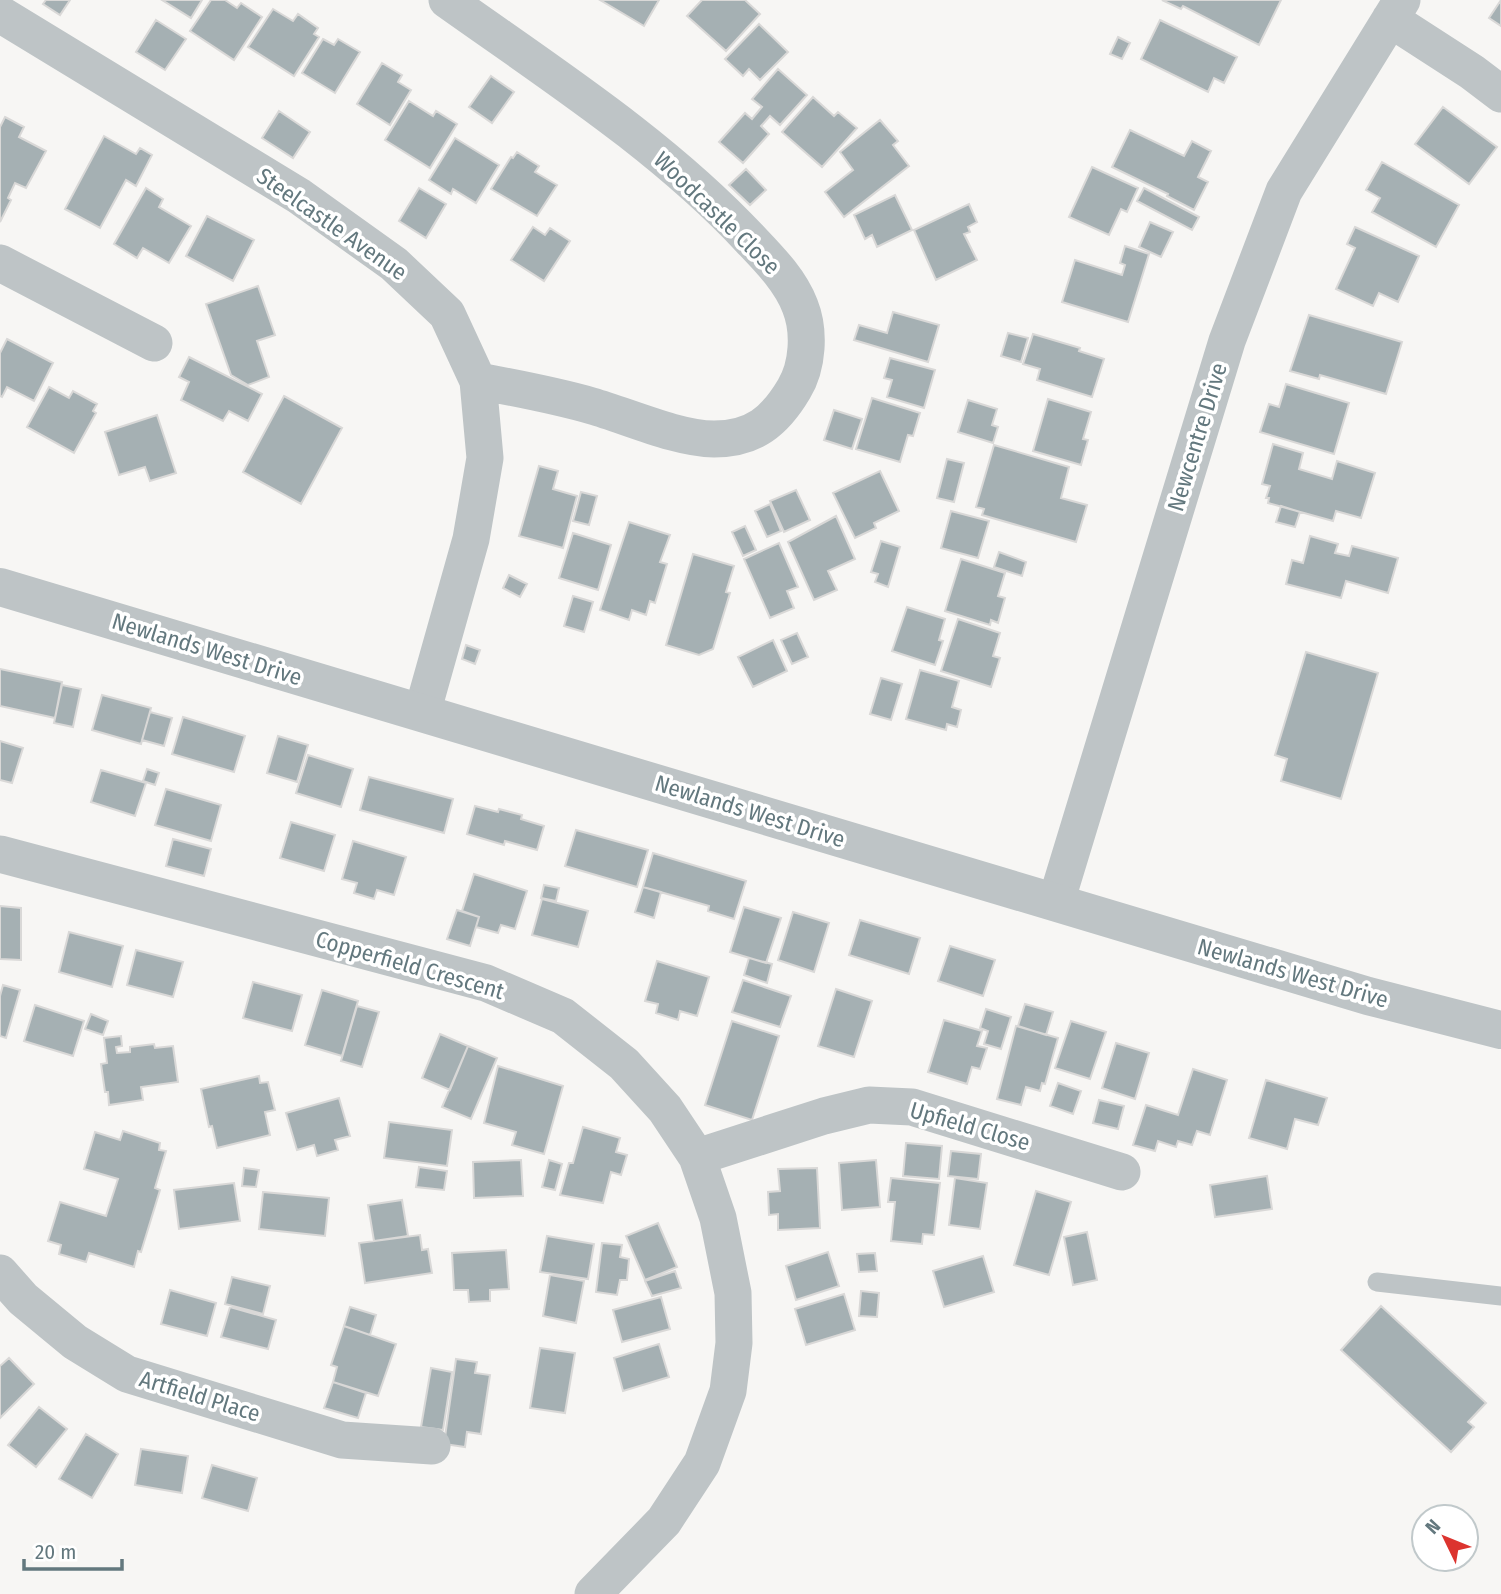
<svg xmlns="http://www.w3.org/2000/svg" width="1501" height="1594" font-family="'Fira Sans Condensed',sans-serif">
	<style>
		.building { fill: #a5b0b3; stroke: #d9d8d7; stroke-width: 2 }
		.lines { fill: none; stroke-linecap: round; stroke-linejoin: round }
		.service { stroke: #bec4c6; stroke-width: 19 }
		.minor { stroke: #bec4c6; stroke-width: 37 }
		.tertiary { stroke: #bec4c6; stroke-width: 38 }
		.labels { text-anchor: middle; stroke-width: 7; stroke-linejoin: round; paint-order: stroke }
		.street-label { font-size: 23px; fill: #63787e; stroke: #fff }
	</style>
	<rect width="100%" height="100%" fill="#f7f6f4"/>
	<!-- building -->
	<path class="building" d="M46,0H70L60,15L43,4Z
		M162,0H202L191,18Z
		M211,0H225L237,8L241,3L262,17L234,60L190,31Z
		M600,0H659L644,26Z
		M702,0H745L760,14L726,51L687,16Z
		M1162,0H1281L1259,45L1183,6L1181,9Z
		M1501,0V26L1489,18Z
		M273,9L293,21L298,14L318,28L314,34L319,37L294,76L248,47Z
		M156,20L186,39L165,70L136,52Z
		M1160,20L1237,57L1224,83L1214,78L1208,92L1141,59Z
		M759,24L788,52L760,80L749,69L743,76L725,59Z
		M1118,37L1130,43L1122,59L1110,54Z
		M323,39L334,45L338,39L360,52L335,93L302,73Z
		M382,63L402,75L398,82L411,90L390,125L357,104Z
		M778,69L807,95L780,125L770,116L761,126L769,134L743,163L719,142L745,113L752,119L762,107L752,99Z
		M491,76L514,92L492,123L469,107Z
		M813,97L834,116L838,112L857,128L822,167L782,132Z
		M409,101L433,116L436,111L457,124L430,168L385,140Z
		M1443,107L1497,147L1469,184L1415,144Z
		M279,111L310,132L293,158L262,138Z
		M5,117L24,127L19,137L46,151L26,188L15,183L8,198L11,200L0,222V127Z
		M880,120L898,141L893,145L909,166L844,217L825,192L853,170L840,152Z
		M1130,130L1184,156L1192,141L1211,151L1198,177L1208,182L1194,210L1167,196L1168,194L1112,167Z
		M104,136L136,154L140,148L152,155L136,186L126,180L100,228L65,209Z
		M455,138L499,165L476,203L453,189L451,194L429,180Z
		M517,152L539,166L535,172L557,185L537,216L491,189L511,157L513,158Z
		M1382,162L1459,205L1436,247L1372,212L1380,198L1366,190Z
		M1092,167L1138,188L1127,212L1121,209L1109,235L1069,217Z
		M746,169L766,190L750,205L729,185Z
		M146,188L163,199L159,207L191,226L169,263L143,248L137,258L114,244Z
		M419,188L446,204L426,238L399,221Z
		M1144,188L1199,217L1192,230L1137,201Z
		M895,195L912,230L877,247L872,235L865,239L854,215Z
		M969,204L977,222L968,227L970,232L964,234L977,260L936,280L914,230Z
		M207,216L254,240L233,281L186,256Z
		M1150,222L1173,232L1161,257L1139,247Z
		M533,227L545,235L550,228L570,241L544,281L511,260Z
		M1355,227L1419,256L1398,302L1379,293L1373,306L1336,289L1355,248L1347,244Z
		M1125,246L1149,254L1128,322L1062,302L1075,260L1122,275L1125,265L1120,263Z
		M258,286L275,335L257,341L269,377L248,385L231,375L206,304Z
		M893,312L939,325L928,362L854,340L859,325L887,333Z
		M1309,315L1402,342L1386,394L1320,375L1319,379L1290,371Z
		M1008,333L1028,338L1021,362L1001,356Z
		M1033,334L1080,348L1079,351L1104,359L1092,397L1037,380L1040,369L1023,364Z
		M7,339L53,363L34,401L7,387L2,397L0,396V353Z
		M189,357L262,394L248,421L229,411L223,421L181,400L189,382L179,377Z
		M890,358L935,370L924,408L887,397L892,380L884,378Z
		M1286,384L1349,403L1334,454L1260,432L1269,404L1279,407Z
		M49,387L69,398L73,391L97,404L93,411L96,413L74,453L27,427Z
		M284,396L342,428L301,504L243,472Z
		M872,398L920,413L913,436L908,435L900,462L856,449Z
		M1048,399L1091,412L1083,439L1088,440L1081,465L1033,451Z
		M968,400L997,409L992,425L998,427L993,443L958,432Z
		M834,410L862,419L852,449L824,440Z
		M157,415L176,473L150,481L145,467L119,475L105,432Z
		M1273,444L1303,453L1299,469L1332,479L1337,461L1375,473L1361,518L1336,511L1333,521L1268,503L1269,498H1266L1270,486L1262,484Z
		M994,445L1069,467L1061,498L1087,505L1076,542L982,515L984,509L976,507Z
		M947,459L964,463L954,502L937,498Z
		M539,466L558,471L553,489L577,496L563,548L519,536Z
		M880,471L899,511L874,523L876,528L855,538L833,493Z
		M796,490L810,520L784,532L770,501Z
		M581,492L597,496L589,525L573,521Z
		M770,504L781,531L767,537L755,511Z
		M1281,506L1300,512L1295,527L1276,522Z
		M951,511L989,521L978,558L941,548Z
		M836,516L855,559L828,571L837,590L814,600L788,542Z
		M629,522L670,535L660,562L667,564L655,603L650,601L646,615L632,610L629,620L600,610Z
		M745,526L756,550L743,556L732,532Z
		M573,533L611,545L598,590L559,578Z
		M1310,536L1338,544L1335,553L1349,556L1352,546L1398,558L1388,593L1346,581L1341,598L1286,584L1292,560L1303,563Z
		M881,541L900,547L888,587L875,582L878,574L871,572Z
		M779,543L798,587L787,591L794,608L770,618L744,559Z
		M999,552L1026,562L1022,576L994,567Z
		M693,554L734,566L726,592L730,593L713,649L699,655L666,645Z
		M961,559L1005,573L998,596L1005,598L998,623L991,620L990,625L945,611Z
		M509,575L527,584L520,597L503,588Z
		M573,596L593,602L584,632L564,626Z
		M907,607L945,619L939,640L943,641L935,665L892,651Z
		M958,619L1000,633L993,656L1000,658L991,687L941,671Z
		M797,633L808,657L792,664L781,640Z
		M773,640L787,671L753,687L738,657Z
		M466,645L480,650L475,664L462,659Z
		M1306,652L1378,673L1341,799L1281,781L1287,759L1275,755Z
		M0,669L62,682L55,718L0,706Z
		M920,670L959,681L952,707L961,710L957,727L947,724L946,730L906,719Z
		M881,678L902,684L891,720L870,714Z
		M62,685L81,689L73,727L54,723Z
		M102,695L151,708L141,744L92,730Z
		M150,712L172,718L164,746L142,740Z
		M183,717L245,736L234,772L172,754Z
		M278,736L308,745L297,782L267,773Z
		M0,741L23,748L12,783L0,780Z
		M308,755L353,769L341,807L296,793Z
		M147,769L159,773L155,785L143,781Z
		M101,770L146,783L135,816L91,802Z
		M369,777L453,799L444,833L360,810Z
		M166,789L221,805L211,841L155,825Z
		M475,806L498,812L499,809L522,815L521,819L544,826L537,850L505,841L504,845L467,834Z
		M291,822L335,835L324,871L280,858Z
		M576,830L648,850L637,887L565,866Z
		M173,839L211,849L204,876L166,866Z
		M353,841L406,857L394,895L377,890L374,899L354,893L357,883L342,879Z
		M653,853L746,881L734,919L708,911L709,906L643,887Z
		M474,874L527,891L515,929L501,925L498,933L476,927L479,917L462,911Z
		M544,885L559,888L556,901L541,898Z
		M643,887L661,892L654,918L635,912Z
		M542,899L588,911L578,947L532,935Z
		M0,906L21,908V960L0,959Z
		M744,907L781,918L766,963L730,952Z
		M457,910L479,917L470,946L447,939Z
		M793,912L829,923L814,972L778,960Z
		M860,920L920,938L909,974L849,955Z
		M69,932L123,946L112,987L59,972Z
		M950,946L995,960L983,996L938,981Z
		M136,950L183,962L173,997L127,985Z
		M749,958L772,964L767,983L744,975Z
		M657,961L709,977L697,1016L680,1011L678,1020L656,1013L658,1004L645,1001Z
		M743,980L791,996L780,1027L732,1012Z
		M253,982L302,995L292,1031L243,1018Z
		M3,985L20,990L6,1038L0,1036V996Z
		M836,989L872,1001L854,1057L818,1046Z
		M322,990L358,1001L342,1056L305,1045Z
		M1025,1004L1053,1012L1046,1035L1018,1026Z
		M35,1005L84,1021L73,1056L24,1041Z
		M357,1006L379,1012L362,1067L341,1061Z
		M986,1009L1011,1017L1001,1049L984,1044L988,1031L980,1028Z
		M91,1014L108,1021L103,1035L85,1029Z
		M944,1020L982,1031L977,1046L987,1048L980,1069L972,1067L967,1084L928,1072Z
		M732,1021L779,1036L752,1120L705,1105Z
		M1071,1021L1106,1032L1090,1079L1055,1068Z
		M1016,1026L1058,1038L1045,1084L1042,1083L1040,1091L1026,1087L1021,1105L997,1099Z
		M440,1034L468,1046L450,1090L422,1078Z
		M121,1036L122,1046L116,1047L117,1053L130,1052V1047L154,1044L155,1048L173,1046L178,1082L141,1087L143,1100L109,1105L108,1092H105L101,1064L107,1063L104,1038Z
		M1116,1043L1149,1053L1135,1099L1102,1088Z
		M468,1046L497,1058L471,1119L442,1107Z
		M498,1066L563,1086L544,1154L512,1145L516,1132L484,1123Z
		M1193,1069L1227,1080L1210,1135L1197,1131L1192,1145L1178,1141L1176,1147L1158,1141L1155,1151L1133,1145L1146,1105L1178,1115Z
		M259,1076L260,1083L268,1082L275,1110L265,1112L270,1135L217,1148L212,1126L209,1127L201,1089Z
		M1266,1080L1327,1098L1318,1125L1295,1119L1287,1149L1249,1138Z
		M1058,1083L1081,1091L1073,1114L1050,1106Z
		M339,1098L350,1136L335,1140L338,1150L317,1156L314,1145L297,1150L286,1113Z
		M1099,1100L1124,1106L1118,1129L1093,1123Z
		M389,1122L452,1130L447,1166L384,1158Z
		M583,1127L620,1138L616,1152L627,1155L621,1175L611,1172L603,1203L560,1195L569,1163H573Z
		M123,1131L160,1143L159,1150L166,1151L155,1188L160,1190L141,1252L138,1251L134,1267L89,1253L86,1262L59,1254L61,1245L48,1241L60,1202L106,1216L118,1179L84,1169L95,1132L120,1140Z
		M906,1143L942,1146L939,1179L903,1176Z
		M951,1151L981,1154L978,1179L948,1176Z
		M521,1160L523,1196L474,1198L473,1162Z
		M549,1160L562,1164L555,1190L542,1187Z
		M876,1160L880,1207L842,1210L839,1163Z
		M419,1167L447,1171L444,1190L416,1187Z
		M244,1168L259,1170L256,1187L242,1186Z
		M817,1168L820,1228L778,1230V1214L769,1215L768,1192L780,1191L778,1169Z
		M1267,1176L1272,1209L1215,1217L1210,1185Z
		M891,1178L940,1183L934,1235L923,1234L922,1244L891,1241L895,1202H888Z
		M955,1178L987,1183L980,1229L949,1225Z
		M234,1183L240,1221L179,1229L174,1190Z
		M1036,1191L1071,1202L1049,1275L1014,1265Z
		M263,1192L329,1198L325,1236L259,1229Z
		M402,1200L408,1236L374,1241L368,1205Z
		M658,1223L677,1267L645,1280L626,1236Z
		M1087,1232L1097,1280L1073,1285L1064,1237Z
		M420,1235L422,1250L428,1249L432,1273L365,1283L359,1243Z
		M547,1236L594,1244L588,1279L540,1272Z
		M602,1243L622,1245L620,1257L629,1259L627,1280H620L617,1295L596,1292Z
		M506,1250L509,1289L490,1290V1301L469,1302L468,1290H454L452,1253Z
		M828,1252L839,1286L796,1300L786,1266Z
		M875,1253L877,1271L859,1272L857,1254Z
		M983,1256L994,1292L944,1307L933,1271Z
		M675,1271L681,1288L652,1296L645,1281Z
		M550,1275L584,1281L576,1323L543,1316Z
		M232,1277L270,1286L263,1314L225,1304Z
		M170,1290L216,1303L207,1336L161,1324Z
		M861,1291L879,1293L877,1317L859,1316Z
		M844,1294L855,1330L806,1345L795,1309Z
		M661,1297L670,1329L622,1342L613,1310Z
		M1381,1306L1486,1403L1468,1422L1474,1427L1451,1452L1341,1350Z
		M230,1307L276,1320L268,1349L221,1337Z
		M350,1307L376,1315L370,1335L344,1326Z
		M344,1326L396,1344L378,1396L333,1382L337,1367L331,1365Z
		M659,1344L669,1377L623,1391L614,1358Z
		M540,1348L575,1353L565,1413L530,1408Z
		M9,1358L34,1384L0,1418V1366Z
		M456,1359L477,1362L475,1373L490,1375L481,1434L467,1432L465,1447L444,1444Z
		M431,1368L452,1372L443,1430L421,1427Z
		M333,1382L366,1393L358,1418L324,1408Z
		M39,1407L67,1429L36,1467L8,1445Z
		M86,1434L118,1454L92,1498L59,1479Z
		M141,1449L188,1456L182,1493L135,1485Z
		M212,1465L257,1478L248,1511L202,1498Z"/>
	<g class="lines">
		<!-- service -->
		<path class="service" d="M1377,1282L1501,1296"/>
		<!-- minor -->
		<path class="minor" d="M447,0C551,74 662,145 750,239C769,259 790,280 800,306C810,331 808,366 794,389C775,421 754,439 714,439C678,439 627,416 592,406C554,395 516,388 478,381
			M0,14L299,196L394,264L447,314L478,381L485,458L471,539L422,713
			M1390,19L1472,72L1501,94
			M0,263L154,343
			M0,854L486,983L563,1016L624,1064L665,1109L697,1157L718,1218L733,1293L734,1343L728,1391L702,1463L664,1521L593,1594
			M1056,902L1227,341L1284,191L1402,0
			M697,1157L824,1116L869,1105L912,1107L1122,1172
			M0,1273L23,1299L75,1342L127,1374L342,1440L432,1446"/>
		<!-- tertiary -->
		<path class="tertiary" d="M0,587L1368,996L1501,1030"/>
	</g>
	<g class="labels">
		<!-- street labels -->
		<g class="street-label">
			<text transform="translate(717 213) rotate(44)" y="8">Woodcastle Close</text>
			<text transform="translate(332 224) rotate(35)" y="8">Steelcastle Avenue</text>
			<text transform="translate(1197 437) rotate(-73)" y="8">Newcentre Drive</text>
			<text transform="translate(207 649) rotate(17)" y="8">Newlands West Drive</text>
			<text transform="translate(750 811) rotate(17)" y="8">Newlands West Drive</text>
			<text transform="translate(410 965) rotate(16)" y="8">Copperfield Crescent</text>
			<text transform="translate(1293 973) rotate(16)" y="8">Newlands West Drive</text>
			<text transform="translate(970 1126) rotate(16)" y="8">Upfield Close</text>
			<text transform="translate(200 1396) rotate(17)" y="8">Artfield Place</text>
		</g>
	</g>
	<!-- north arrow -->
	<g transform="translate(1445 1538) rotate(313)"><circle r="33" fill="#ffffff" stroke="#c1c9cb" stroke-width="2"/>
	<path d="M0-5L12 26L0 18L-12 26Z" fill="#dc342f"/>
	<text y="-10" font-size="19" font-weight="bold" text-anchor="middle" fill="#63787e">N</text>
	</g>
	<!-- scale -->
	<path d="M24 1559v10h98v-10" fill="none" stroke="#63787e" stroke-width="3.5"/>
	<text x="35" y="1559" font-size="21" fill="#63787e" stroke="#ffffff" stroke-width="5" paint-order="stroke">20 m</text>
</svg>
